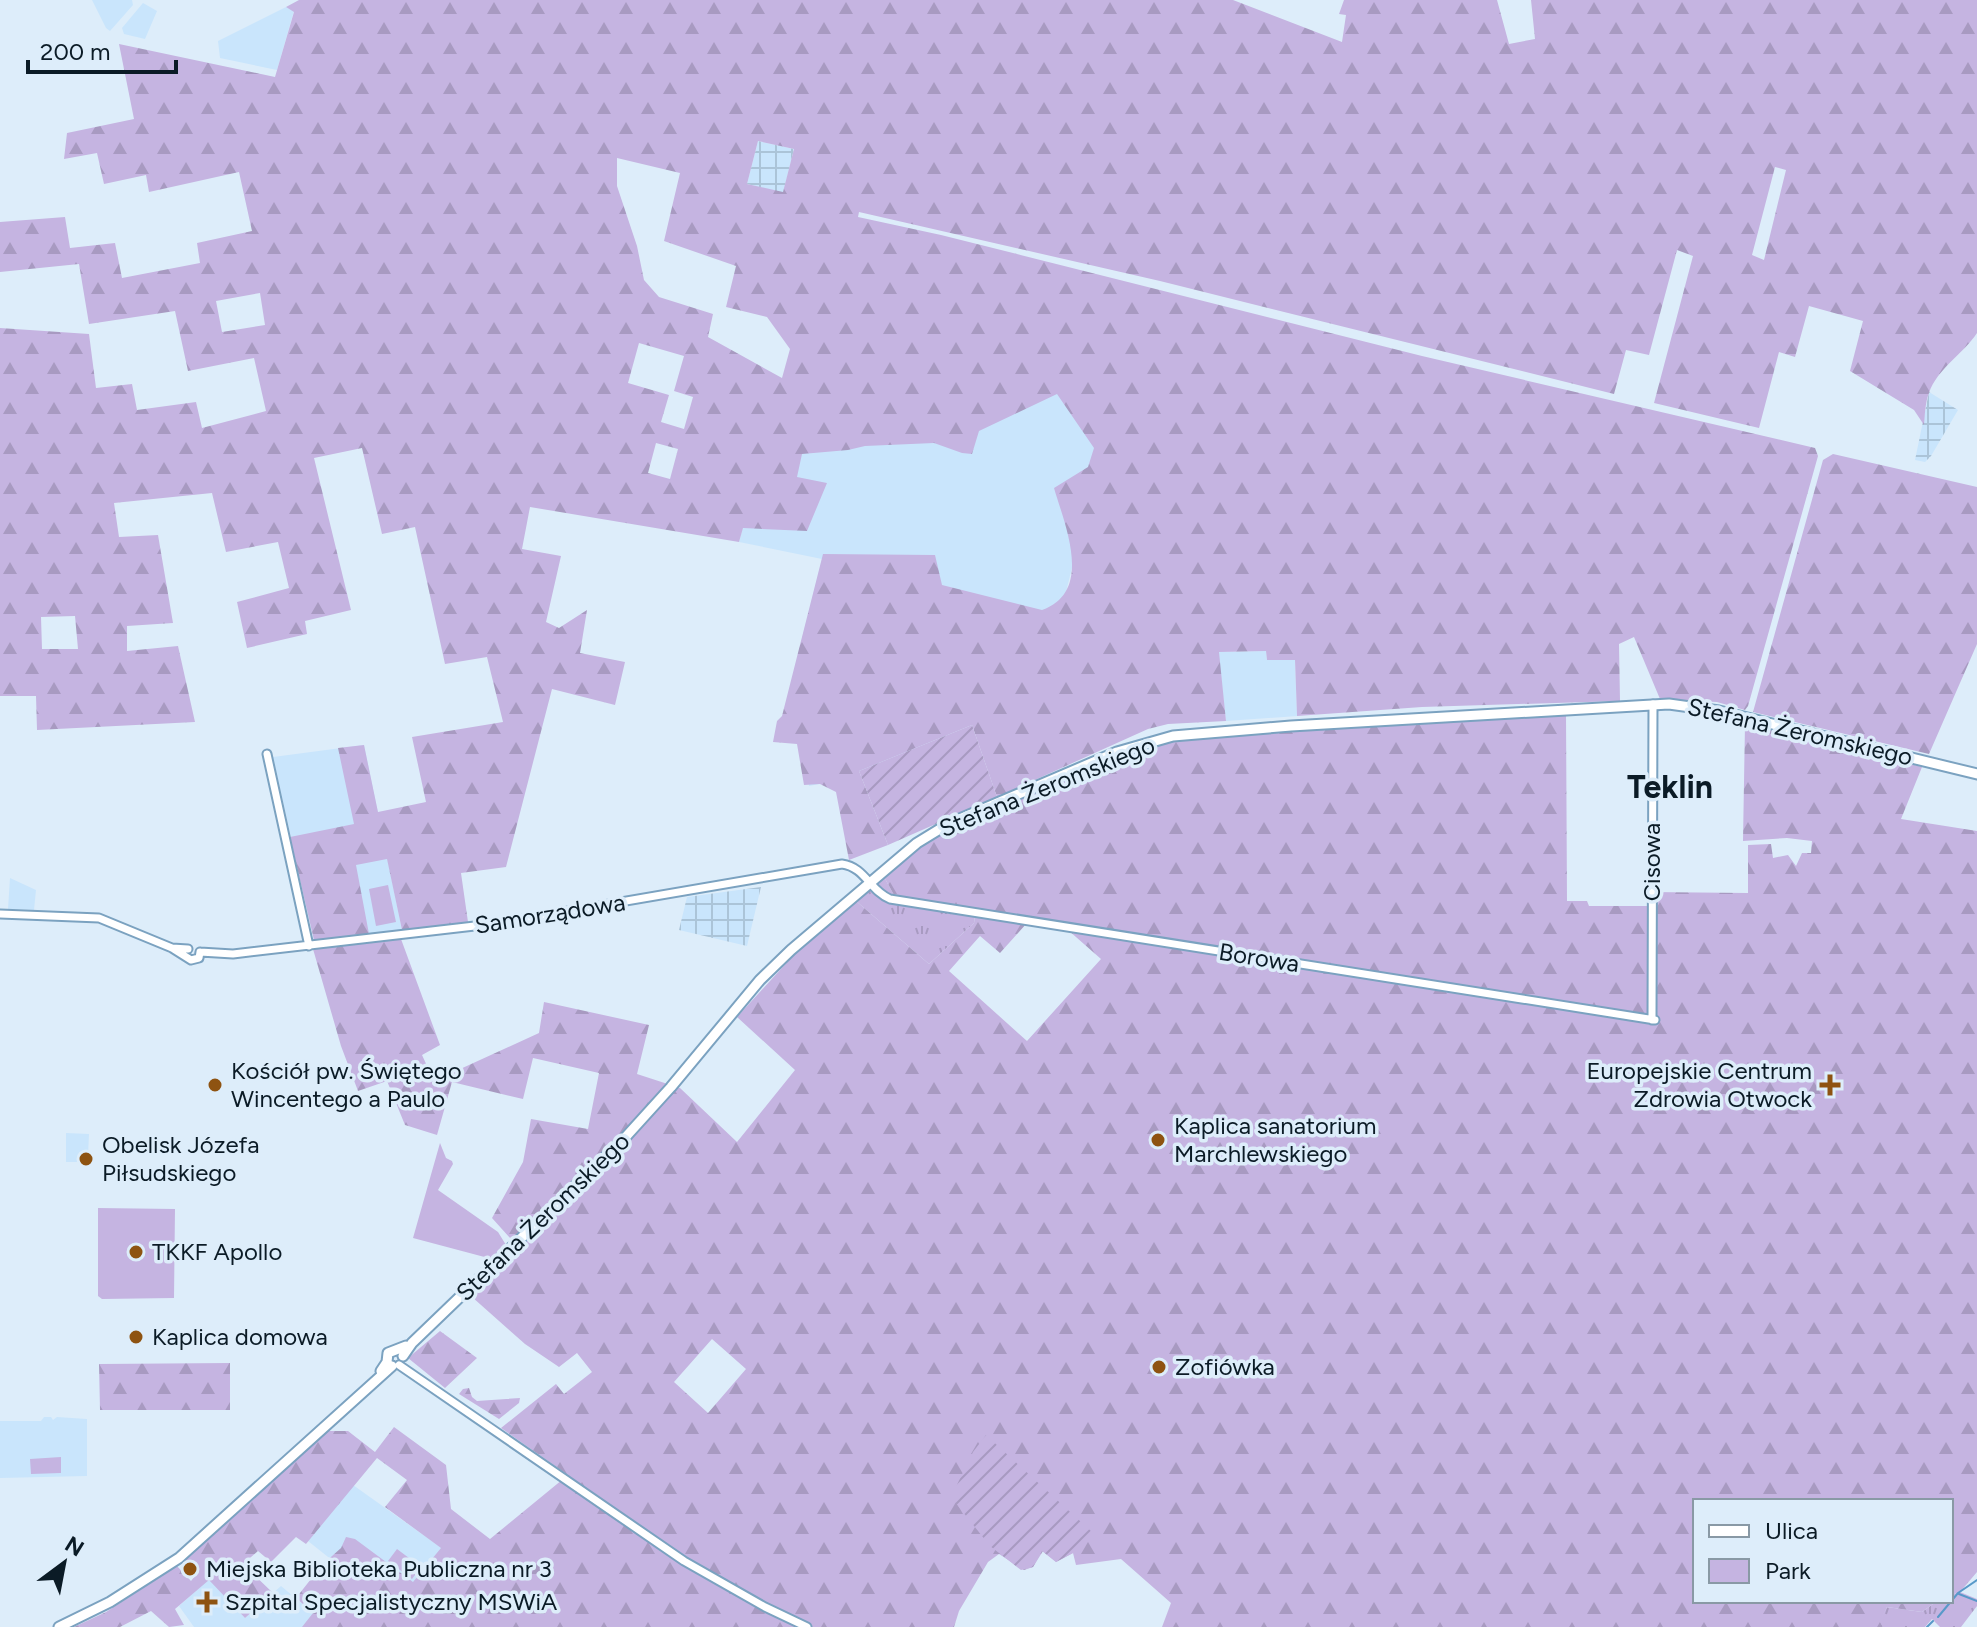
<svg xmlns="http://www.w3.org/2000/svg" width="1977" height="1627" font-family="Figtree,sans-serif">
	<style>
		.built { fill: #c9e5fc }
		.industrial { fill: url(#industrial-grid) }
		.grass { fill: url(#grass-tufts) }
		.forest { fill: url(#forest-firs); fill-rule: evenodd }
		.park { fill: #c5b4e1 }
		.garden { fill: url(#garden-furrows) }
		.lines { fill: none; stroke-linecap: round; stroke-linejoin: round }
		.stream { stroke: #5899c9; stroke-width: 2 }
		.minor-casing { stroke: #7ba2c0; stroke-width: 11 }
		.major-casing { stroke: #7ba2c0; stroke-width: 13 }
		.minor { stroke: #fff; stroke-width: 7 }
		.major { stroke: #fff; stroke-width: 9 }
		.poi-dot { fill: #8e5311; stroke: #ddedfa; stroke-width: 3 }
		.labels { text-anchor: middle; stroke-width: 7; stroke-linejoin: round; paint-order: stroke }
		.street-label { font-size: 24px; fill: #0b1b26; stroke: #ddedfa }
		.poi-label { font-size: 24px; fill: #0b1b26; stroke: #ddedfa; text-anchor: start }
		.district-label { font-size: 32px; font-weight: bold; fill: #0b1b26; stroke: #ddedfa }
	</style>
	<defs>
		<pattern id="industrial-grid" width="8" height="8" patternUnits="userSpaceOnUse" patternTransform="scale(2)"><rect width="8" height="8" fill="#c9e5fc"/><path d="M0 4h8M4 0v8" fill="none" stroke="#abc4d8"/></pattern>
		<pattern id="grass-tufts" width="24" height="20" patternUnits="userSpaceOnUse" patternTransform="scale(2)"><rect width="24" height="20" fill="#c5b4e1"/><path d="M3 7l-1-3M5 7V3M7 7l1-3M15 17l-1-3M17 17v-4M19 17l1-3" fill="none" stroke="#a89ac1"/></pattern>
		<pattern id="forest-firs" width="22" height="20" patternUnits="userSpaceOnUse" patternTransform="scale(2)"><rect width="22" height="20" fill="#c5b4e1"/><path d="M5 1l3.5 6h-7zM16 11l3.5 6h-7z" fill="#a89ac1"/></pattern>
		<pattern id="garden-furrows" width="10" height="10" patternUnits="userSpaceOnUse" patternTransform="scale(2)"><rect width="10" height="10" fill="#c5b4e1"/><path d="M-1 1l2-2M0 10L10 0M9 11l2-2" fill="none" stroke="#a89ac1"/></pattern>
	</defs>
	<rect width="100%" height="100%" fill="#ddedfa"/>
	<!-- built -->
	<path class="built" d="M92,0H132L133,5L110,31L106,28Z
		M143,3L157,11L145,39L124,34L122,28Z
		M286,7L294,11L277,70L220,58L218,41Z
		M1122,366L1040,697L835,781L809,786L802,742L778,735L822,559L739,542L779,393Z
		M1266,651L1267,660H1295L1297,716L1226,721L1218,652Z
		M364,745L402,930L314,940L273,757Z
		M10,878L36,890L34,910L8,909Z
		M66,1133L89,1134L88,1156L84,1162H66Z
		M44,1417H51L53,1420L57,1417L87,1419V1476L0,1478V1421H41Z
		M353,1485L457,1559L397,1612L308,1541Z
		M209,1579L245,1618L281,1586L330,1627H194L179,1606Z"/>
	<!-- industrial -->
	<path class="industrial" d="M758,141L794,149L783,193L747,184Z
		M1929,392L1958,410L1931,456L1925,462L1915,460Z
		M761,887L747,946L679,930L687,897Z"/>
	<!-- grass -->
	<path class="grass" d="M883,875L894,895L976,909L974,923L929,964L856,901Z
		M1960,1592L1977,1599V1606L1961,1627H1940L1932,1619L1925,1627H1883L1879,1622L1887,1607L1922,1612L1937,1601H1951V1595Z"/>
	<!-- forest -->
	<path class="forest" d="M299,0H1233L1342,42L1346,15L1339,14L1344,0H1497L1509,44L1535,39L1531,0H1977V333C1964,353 1937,369 1929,393C1925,403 1925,415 1924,425L1914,410L1850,371L1863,321L1809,306L1795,357L1779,352L1759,428L1654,403L1693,256L1677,250L1649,355L1626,350L1614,394L1160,281L859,212L858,217L941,235L1422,356L1815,448L1818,456L1748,706L1745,710L1717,702L1660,699L1634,637L1619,644L1620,701L1422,707L1297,716L1295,660H1267L1266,651L1219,652L1226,721L1168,724L1148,729L997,797L972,725L859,771L888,845L849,860L836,792L820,784L804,785L797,744L773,742L777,721L782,716L823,554L935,555L942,585L1042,610C1094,591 1065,526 1054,488L1088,467L1094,448L1057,394L979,431L972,454L962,453L934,443L865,446L848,450L802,454L797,477L827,483L807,531L743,528L739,542L530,507L522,549L561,556L546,622L559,628L587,610L580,653L625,662L615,705L552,689L506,867L461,873L468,922L402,930L387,859L356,865L369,934L314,940L290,837L354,824L338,748L364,745L378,812L426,802L412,737L503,722L487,657L445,664L415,527L382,534L362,448L314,458L351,610L305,621L307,634L247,648L237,602L289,588L278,542L226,552L212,493L114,503L119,537L158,535L173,623L127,626V651L178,646L195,722L37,730L36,696H0V328L89,334L96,388L132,384L137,410L196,402L202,428L266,411L254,358L188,371L175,311L89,324L79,264L0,272V222L65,217L70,248L115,243L122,278L200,263L197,243L252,231L239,172L149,192L146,175L104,184L97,153L64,159L67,133L134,119L119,44L275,77L294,12L286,7ZM758,141L794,149L783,192L747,184ZM617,158L680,173L664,241L736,266L726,307L767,317L790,349L782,378L708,337L713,314L659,297L644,280L637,246L617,186ZM1775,167L1786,170L1764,260L1752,255ZM260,293L265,325L222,332L216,301ZM639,343L684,356L674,391L693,397L684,429L661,422L669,395L628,383ZM656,443L678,449L670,479L648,473ZM75,616L78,649H42L41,617Z
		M1833,454L1977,487V644L1929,754L1753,712L1823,460Z
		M1566,713L1567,901H1587L1589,906H1647L1649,892L1748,893V845L1771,844L1773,858L1788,855L1796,866L1802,853H1811L1812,841L1787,838L1743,841L1745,724L1750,723L1922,767L1901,819L1977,831V1572L1960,1592L1951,1595V1501H1695V1601H1937L1922,1612L1887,1607L1880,1622L1883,1627H1162L1171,1603L1121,1559L1076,1565L1073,1553L1056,1562L1043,1551L1033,1567L1024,1570L999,1554L988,1562L959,1611L954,1627H302L313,1613L296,1598L322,1565L341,1548L346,1537L355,1539L413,1582L441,1548L385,1507L407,1480L377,1458L306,1544L296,1537L271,1562L258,1551L243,1564L273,1593L245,1618L209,1580L175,1609L184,1625L169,1627L151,1611L120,1627H74L106,1612L177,1566L191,1581L198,1572L185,1560L327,1431H348L375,1452L394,1427L446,1465L451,1509L490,1539L568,1475L501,1428L556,1384L564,1394L592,1372L577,1353L559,1367L525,1344L472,1297L520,1249L492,1218L523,1162L531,1119L588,1129L599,1073L533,1058L523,1099L452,1082L437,1135L405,1125L387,1081L358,1091L341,1046L313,949L401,939L440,1045L422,1055L434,1081L539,1033L544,1002L649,1025L637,1074L680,1088L737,1142L795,1070L737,1017L802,946L856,901L929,964L974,923L976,909L894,895L883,875L928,840L1000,807L1117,756L1150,744L1195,736ZM1027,923L1068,930L1101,959L1027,1041L949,971L980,936L1000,953ZM712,1339L746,1369L708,1413L674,1382Z
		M440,1331L477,1358L445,1388L408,1358Z
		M230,1363V1410H100L99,1364Z
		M469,1388L472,1397L477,1401L520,1398L519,1403L499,1419L459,1394L463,1389Z"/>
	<!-- park -->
	<path class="park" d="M388,885L396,922L376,926L369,889Z
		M440,1143L446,1158L452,1161L453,1164L438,1190L498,1232L506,1245L492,1259L413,1238Z
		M98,1208L175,1209L174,1298L102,1299L98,1296Z
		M61,1457V1473L31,1474L30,1459Z
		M397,1549L421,1567L412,1579L388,1561Z"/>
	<!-- garden -->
	<path class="garden" d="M972,725L997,797L888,845L859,771Z
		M986,1435L1092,1532L1073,1553L1056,1562L1042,1551L1033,1567L1021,1570L990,1546L951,1497L973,1452Z"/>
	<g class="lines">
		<!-- stream -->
		<path class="stream" d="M1959,1594L1977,1601
			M1938,1617L1958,1593L1977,1580
			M1927,1627L1933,1621"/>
		<defs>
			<path id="minor" d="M267,754L309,946
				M0,914L99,918L172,948L191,960L199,958L200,952
				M172,948L188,949
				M200,952L233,954L492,924L842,864C865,867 870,891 890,899L1655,1020
				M1652,1020L1653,704
				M399,1365L684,1561L765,1607L807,1627"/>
			<path id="major" d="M403,1356L412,1343L622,1141L671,1087L760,980L791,950L917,843L948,824L1117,752L1173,736L1291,726L1669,704L1719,711L1977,774
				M381,1371L387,1362L388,1353L406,1346
				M59,1627L110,1602L179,1558L392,1366"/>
		</defs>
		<!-- minor casing -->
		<use href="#minor" class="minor-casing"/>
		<!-- major casing -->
		<use href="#major" class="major-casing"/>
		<!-- minor -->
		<use href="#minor" class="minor"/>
		<!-- major -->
		<use href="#major" class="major"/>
	</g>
	<!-- markers -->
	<g class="poi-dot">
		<circle cx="215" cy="1085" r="8"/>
		<path d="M1826 1073h8v8h8v8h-8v8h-8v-8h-8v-8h8z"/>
		<circle cx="1158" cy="1140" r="8"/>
		<circle cx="86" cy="1159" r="8"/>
		<circle cx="136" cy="1252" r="8"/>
		<circle cx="136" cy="1337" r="8"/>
		<circle cx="1159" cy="1367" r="8"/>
		<circle cx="190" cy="1569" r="8"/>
		<path d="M203 1590h8v8h8v8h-8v8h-8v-8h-8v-8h8z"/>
	</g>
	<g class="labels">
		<!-- street labels -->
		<g class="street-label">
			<text transform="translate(1800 732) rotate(13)" y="8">Stefana Żeromskiego</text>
			<text transform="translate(1047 787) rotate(-22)" y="8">Stefana Żeromskiego</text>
			<text transform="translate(1652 862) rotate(-90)" y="8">Cisowa</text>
			<text transform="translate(550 914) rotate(-9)" y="8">Samorządowa</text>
			<text transform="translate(1259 958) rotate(9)" y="8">Borowa</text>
			<text transform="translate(543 1217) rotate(-44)" y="8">Stefana Żeromskiego</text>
		</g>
		<!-- poi labels -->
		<g class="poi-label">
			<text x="231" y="1079">Kościół pw. Świętego<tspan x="231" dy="28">Wincentego a Paulo</tspan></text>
			<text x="1812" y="1079" text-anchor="end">Europejskie Centrum<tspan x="1812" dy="28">Zdrowia Otwock</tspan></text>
			<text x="1174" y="1134">Kaplica sanatorium<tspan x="1174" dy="28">Marchlewskiego</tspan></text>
			<text x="102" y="1153">Obelisk Józefa<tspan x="102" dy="28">Piłsudskiego</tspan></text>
			<text x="152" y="1260">TKKF Apollo</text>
			<text x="152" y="1345">Kaplica domowa</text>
			<text x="1175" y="1375">Zofiówka</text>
			<text x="206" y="1577">Miejska Biblioteka Publiczna nr 3</text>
			<text x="225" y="1610">Szpital Specjalistyczny MSWiA</text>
		</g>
		<!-- district labels -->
		<g class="district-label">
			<text x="1670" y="798">Teklin</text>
		</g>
	</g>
	<!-- legend -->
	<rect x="1693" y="1499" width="260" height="104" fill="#ddedfa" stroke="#8999a5" stroke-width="2"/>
	<rect x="1709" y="1525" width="40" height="12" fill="#ffffff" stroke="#8999a5" stroke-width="2"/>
	<text x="1765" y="1539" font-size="24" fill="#0b1b26">Ulica</text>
	<rect x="1709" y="1559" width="40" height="24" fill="#c5b4e1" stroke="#8999a5" stroke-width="2"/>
	<text x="1765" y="1579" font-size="24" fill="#0b1b26">Park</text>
	<!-- north arrow -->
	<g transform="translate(64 1563) rotate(32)" stroke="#ddedfa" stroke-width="6" paint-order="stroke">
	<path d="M0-6L14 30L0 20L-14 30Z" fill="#0b1b26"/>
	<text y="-12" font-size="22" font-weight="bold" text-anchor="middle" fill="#0b1b26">N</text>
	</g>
	<!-- scale -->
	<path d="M28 60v12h148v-12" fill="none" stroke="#0b1b26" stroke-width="4"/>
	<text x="40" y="60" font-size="24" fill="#0b1b26" stroke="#ddedfa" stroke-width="6" paint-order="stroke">200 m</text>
</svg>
